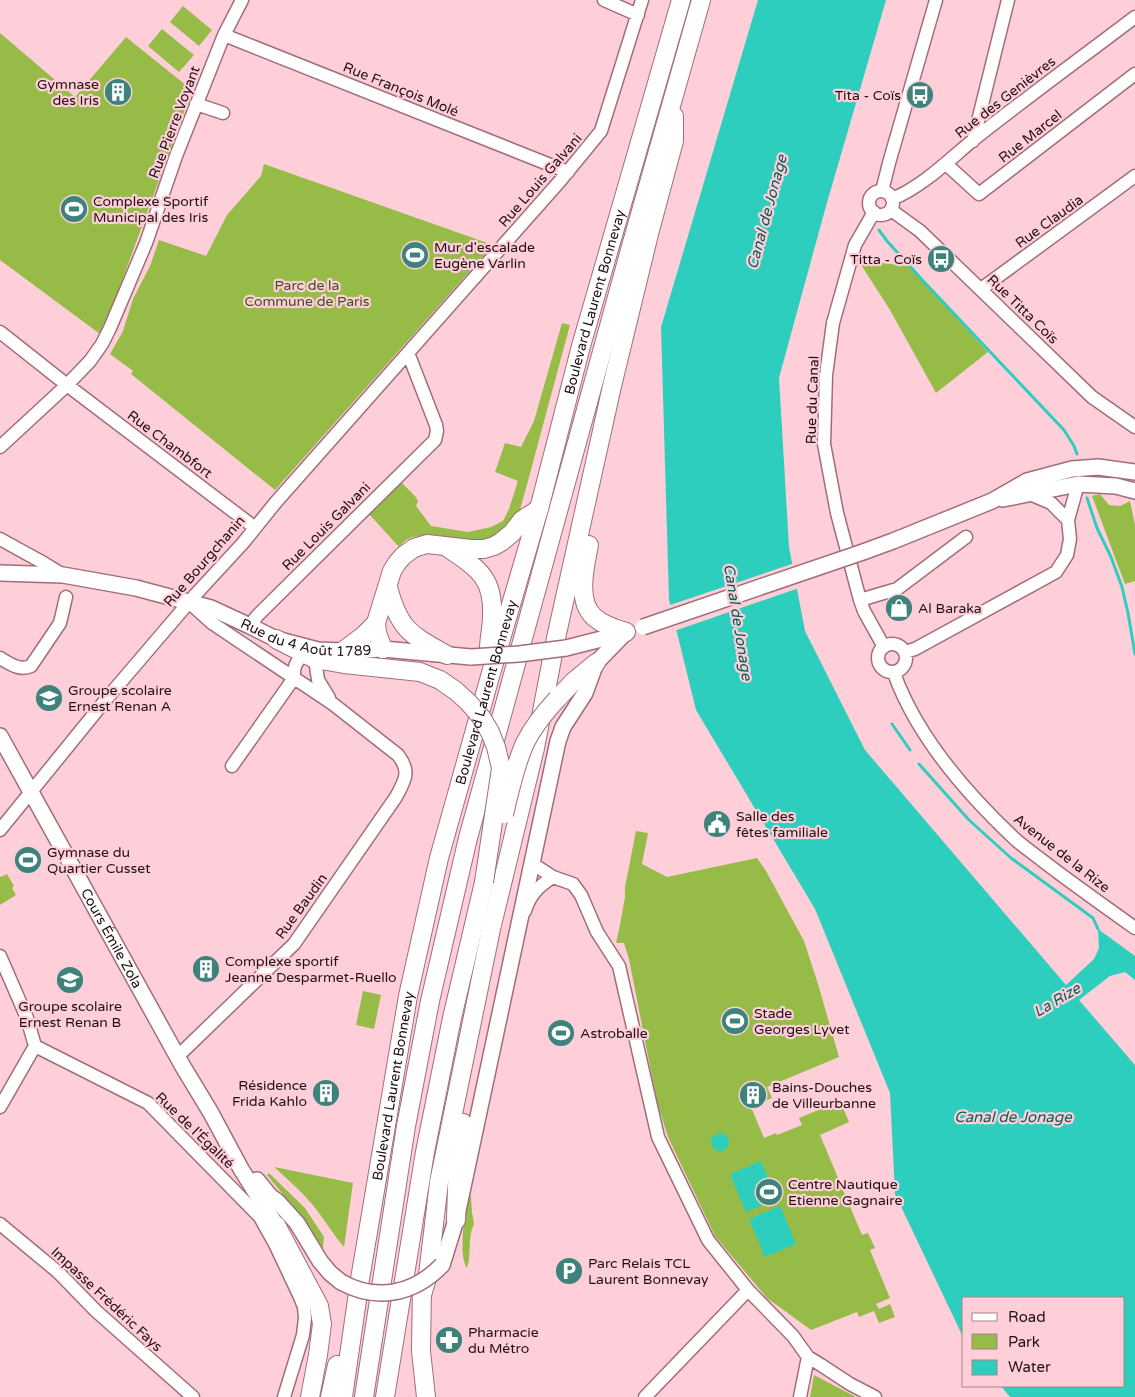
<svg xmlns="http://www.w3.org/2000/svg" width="1135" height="1397" font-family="'Varela Round',sans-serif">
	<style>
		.green { fill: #96bb47 }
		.water { fill: #2dcebe }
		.pier { fill: #fecfd9 }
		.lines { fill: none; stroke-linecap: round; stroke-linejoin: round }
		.stream { stroke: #2dcebe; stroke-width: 3 }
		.minor-casing { stroke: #a16d79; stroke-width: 15 }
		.major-casing { stroke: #a16d79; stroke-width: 18 }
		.highway-casing { stroke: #a16d79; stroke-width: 20 }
		.minor { stroke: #fff; stroke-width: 12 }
		.major { stroke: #fff; stroke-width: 15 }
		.highway { stroke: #fff; stroke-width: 18 }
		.major-bridge-casing { stroke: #a16d79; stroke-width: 18; stroke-linecap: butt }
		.highway-bridge-casing { stroke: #a16d79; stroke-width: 20; stroke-linecap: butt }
		.major-bridge { stroke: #fff; stroke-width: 15 }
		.highway-bridge { stroke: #fff; stroke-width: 18 }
		.labels { text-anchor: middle; stroke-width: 4.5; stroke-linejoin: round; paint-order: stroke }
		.poi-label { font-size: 14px; fill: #231014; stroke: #fecfd9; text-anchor: start }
		.street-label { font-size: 14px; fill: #231014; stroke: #fecfd9 }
		.park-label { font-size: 14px; fill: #3f4f1d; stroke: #fecfd9 }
		.water-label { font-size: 15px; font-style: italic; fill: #035e56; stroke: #fecfd9 }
	</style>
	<rect width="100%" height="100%" fill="#fecfd9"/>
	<!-- green -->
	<path class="green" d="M183,6L212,30L199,46L170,22Z
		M162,29L194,55L179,72L148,46Z
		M0,33L75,97L126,37L192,90L108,319L100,334L0,260Z
		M264,164L493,245L275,490L131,374L133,371L110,354L123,331L133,299L150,266L159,240L206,256L227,215L261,176Z
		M859,258L872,262L909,266L988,352L936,393L890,310L858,260Z
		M562,323L570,325L519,514C510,524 502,534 489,539C467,546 444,531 420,536C416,537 411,537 408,539C405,540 402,544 399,547L369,514L402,483L415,496L418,501L416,506L431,526L468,532L491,527L503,521L509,509L518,481L495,472L505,443L521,447L534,421Z
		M1100,494L1109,505L1120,506L1130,501L1135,525V581L1125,584L1092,496Z
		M636,831L648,833L642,864L667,877L757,858L766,871L804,941L818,984L839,1057L767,1087L772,1098L751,1107L764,1138L776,1133L777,1135L802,1125L799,1118L840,1101L849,1122L820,1135L862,1235L868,1233L875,1248L870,1250L890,1298L876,1304L879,1309L890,1304L895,1317L879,1323L874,1311L859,1317L857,1312L811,1330L767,1298L715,1236L668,1137L657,1102L629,959L624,943H616L620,925L625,897V887Z
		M7,874L14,886L12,888L16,895L0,905V876L1,877Z
		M363,991L381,995L374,1029L356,1025Z
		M274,1167L353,1183L344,1247C332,1233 323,1217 311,1203C300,1190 287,1179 274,1167Z
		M269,1173L305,1208L324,1237L322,1259L295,1209L267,1175Z
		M469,1195L471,1196L472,1213L474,1224C467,1238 472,1253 467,1268C458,1256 465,1214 467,1198Z
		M814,1375L856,1397H810Z"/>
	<!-- water -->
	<path class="water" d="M758,0H886L826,206L779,378L789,547L805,631L865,750L1066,985L1094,959L1099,948L1098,929L1135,956V980L1125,972L1110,976L1079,1000L1135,1065V1397H1010L1001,1386H1124V1298H964V1339L895,1194L890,1093L815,909L696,710L669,600L661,327Z
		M711 1142a9 9 0 1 1 18 0a9 9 0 1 1-18 0Z
		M761,1161L777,1199L746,1212L730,1174Z
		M780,1206L796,1244L765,1257L749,1219Z"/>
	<!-- pier -->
	<path class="pier" d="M795,563L799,588L674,631L667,606Z"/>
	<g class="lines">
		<!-- stream -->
		<path class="stream" d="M879,230L887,241L926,284L1064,430L1074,446L1077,454
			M1087,498L1097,528L1111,557L1122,587L1128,613L1135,654
			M892,724L910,750
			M919,764L969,820L1011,858L1093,918L1098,929"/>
		<defs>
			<path id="minor" d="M604,0L638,15
				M224,35L568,172
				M196,104L223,113
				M973,141L1008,0
				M946,164L979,194L1135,74
				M882,191L889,163L936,0
				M869 203a12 12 0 1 1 24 0a12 12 0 1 1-24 0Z
				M892,199C922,187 949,160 973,140C1026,98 1081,58 1135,17
				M891,210L920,231L1092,397L1135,427
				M874,212L855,245L833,323L826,375L824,444L837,513L860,600L864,611L884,647
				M981,289L1135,176
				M0,332L67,385L254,527
				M0,447L67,385L90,361L102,344L110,328L146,243L176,156L224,35L242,0
				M1030,494L1051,503L1068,520
				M0,539L40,561L63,575
				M860,600L897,589L966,537
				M250,626L257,616L435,440L437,431L436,425L410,358L406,355
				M878 658a14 14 0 1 1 28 0a14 14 0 1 1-28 0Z
				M905,652L915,649L1056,572L1067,555L1070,539L1068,520L1078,484
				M0,658C10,664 20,671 31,666L60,623L66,597
				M315,659L318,680L329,698
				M894,673C916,735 968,795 1016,840C1024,847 1034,854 1043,861C1073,884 1104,906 1135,928
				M232,766L294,678C293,667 296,661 305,654
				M0,830L108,697L196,594L243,543L276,502L560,181L601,131L642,0
				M531,865L536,866L553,877L573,884L581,895L597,932L619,966L658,1137L708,1240L748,1290L793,1336L808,1357L821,1365L850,1384L875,1397
				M525,911C530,894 539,886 553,877
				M0,956L27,1018L35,1046L0,1107
				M35,1046L148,1103L260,1217L275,1244L300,1297L304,1307L305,1318L303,1335L284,1397
				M177,1057L294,944L396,797C405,780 411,772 398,755L333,704L212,623L191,604
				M0,1224L58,1272L96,1311L193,1397
				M645,1397L748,1290
				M800,1397L808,1357"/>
			<g id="major">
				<path d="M1003,499L1078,484L1116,486L1135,491"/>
				<path d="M863,552L893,541L992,501L1027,481L1072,469L1098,467L1135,472"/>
				<path id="s1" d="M0,573L63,575L136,588L211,608L250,626L276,639L318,650L343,651L383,649L471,657"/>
				<path d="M566,648L625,633"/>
				<path id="s2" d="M0,736L182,1065L211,1113L241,1169L276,1225"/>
				<path d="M257,1180L270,1196L277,1201L297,1223L320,1261L330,1273L341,1282"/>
				<path d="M442,1265L456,1220L558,741L563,727L585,693L596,663L626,632"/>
			</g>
			<g id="highway">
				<path d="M589,545C585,566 576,601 594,617C603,625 615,629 626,632"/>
				<path d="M448,548C477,568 494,577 492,616C492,629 488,642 489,655"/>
				<path d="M388,587C399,630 411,635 447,655"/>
				<path d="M276,639L315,659L344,664L420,672L440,680"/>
				<path d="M383,649L377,633L376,623L392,571L397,563L403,556L414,548L427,544L471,549H484L494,546L501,542L512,533L522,520L539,509"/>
				<path d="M343,651L363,636L376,623"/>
				<path d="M557,699L573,682L596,663"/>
				<path d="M456,1220L458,1155L463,1123"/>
				<path d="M276,1225L319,1306L322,1324L318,1355L310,1397"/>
				<path d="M422,1285L421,1351L426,1397"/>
				<path d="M422,1295L428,1275L439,1182L491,929L535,748L556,638L612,386L649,234L674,141V116"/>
				<path d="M330,1397L337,1365"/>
				<path id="s3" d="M343,1397L360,1279L408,996L439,858L491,673L539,509L581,346L681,0"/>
				<path d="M364,1397L406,1126L430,1001L468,838L630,250L701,0"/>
				<path d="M385,1397L425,1152L452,1018L484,882"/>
			</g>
		</defs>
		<!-- minor casing -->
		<use href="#minor" class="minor-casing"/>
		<!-- major casing -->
		<use href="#major" class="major-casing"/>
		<!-- highway casing -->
		<use href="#highway" class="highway-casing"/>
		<!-- minor -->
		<use href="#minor" class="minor"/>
		<!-- major -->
		<use href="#major" class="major"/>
		<!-- highway -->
		<use href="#highway" class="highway"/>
		<defs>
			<path id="major-bridge" d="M643,627L863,552
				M471,657L519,654L566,648
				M341,1282C377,1302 414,1294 442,1265"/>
			<path id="highway-bridge" d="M440,680L456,691L469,703L481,717L490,732L496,747L501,768L484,882
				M504,814C510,790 515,765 525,743C533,727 545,712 557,699"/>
		</defs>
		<!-- major-bridge casing -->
		<use href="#major-bridge" class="major-bridge-casing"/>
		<!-- highway-bridge casing -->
		<use href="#highway-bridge" class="highway-bridge-casing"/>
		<!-- major-bridge -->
		<use href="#major-bridge" class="major-bridge"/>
		<!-- highway-bridge -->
		<use href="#highway-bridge" class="highway-bridge"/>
	</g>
	<!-- icons -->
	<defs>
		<symbol id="building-disc" viewBox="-11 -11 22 22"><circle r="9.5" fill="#3d837b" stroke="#fecfd9"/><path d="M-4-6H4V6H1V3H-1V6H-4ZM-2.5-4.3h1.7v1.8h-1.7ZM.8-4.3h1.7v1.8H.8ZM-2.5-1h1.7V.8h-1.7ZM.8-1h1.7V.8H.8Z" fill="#fff"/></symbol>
		<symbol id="bus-disc" viewBox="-11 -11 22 22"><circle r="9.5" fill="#3d837b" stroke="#fecfd9"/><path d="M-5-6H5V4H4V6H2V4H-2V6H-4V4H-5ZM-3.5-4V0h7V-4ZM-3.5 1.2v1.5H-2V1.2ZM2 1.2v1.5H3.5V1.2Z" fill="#fff"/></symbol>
		<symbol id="stadium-disc" viewBox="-11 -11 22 22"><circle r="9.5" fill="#3d837b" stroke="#fecfd9"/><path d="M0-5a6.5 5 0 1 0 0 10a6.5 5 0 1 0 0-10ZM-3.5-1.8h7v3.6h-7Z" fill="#fff"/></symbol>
		<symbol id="shop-disc" viewBox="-11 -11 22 22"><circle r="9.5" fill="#3d837b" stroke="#fecfd9"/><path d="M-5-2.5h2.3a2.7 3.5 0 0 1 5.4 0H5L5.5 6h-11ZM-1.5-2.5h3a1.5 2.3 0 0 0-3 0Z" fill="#fff"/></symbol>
		<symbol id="school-disc" viewBox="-11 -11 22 22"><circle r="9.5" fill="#3d837b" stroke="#fecfd9"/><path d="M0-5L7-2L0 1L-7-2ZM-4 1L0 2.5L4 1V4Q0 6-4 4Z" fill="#fff"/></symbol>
		<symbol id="civic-disc" viewBox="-11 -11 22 22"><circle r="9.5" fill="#3d837b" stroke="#fecfd9"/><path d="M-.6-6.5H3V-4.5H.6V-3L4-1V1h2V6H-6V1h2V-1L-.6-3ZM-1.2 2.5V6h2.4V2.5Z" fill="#fff"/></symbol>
		<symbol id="parking-disc" viewBox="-11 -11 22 22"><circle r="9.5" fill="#3d837b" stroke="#fecfd9"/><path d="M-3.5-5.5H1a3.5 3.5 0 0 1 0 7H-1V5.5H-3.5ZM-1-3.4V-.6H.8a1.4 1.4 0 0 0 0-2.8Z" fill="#fff"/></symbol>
		<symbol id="pharmacy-disc" viewBox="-11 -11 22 22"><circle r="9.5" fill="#3d837b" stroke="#fecfd9"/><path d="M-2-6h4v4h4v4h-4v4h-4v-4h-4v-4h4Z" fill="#fff"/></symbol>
	</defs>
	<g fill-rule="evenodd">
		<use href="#building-disc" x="102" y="76" width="32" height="32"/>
		<use href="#bus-disc" x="904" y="79" width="32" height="32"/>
		<use href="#stadium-disc" x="58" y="193" width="32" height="32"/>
		<use href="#stadium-disc" x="399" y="239" width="32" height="32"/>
		<use href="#bus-disc" x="925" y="243" width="32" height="32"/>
		<use href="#shop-disc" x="883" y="592" width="32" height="32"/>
		<use href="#school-disc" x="33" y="682" width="32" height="32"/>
		<use href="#civic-disc" x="701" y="808" width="32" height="32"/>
		<use href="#stadium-disc" x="12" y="844" width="32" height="32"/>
		<use href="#building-disc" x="190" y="953" width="32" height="32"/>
		<use href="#school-disc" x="54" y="964" width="32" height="32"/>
		<use href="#stadium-disc" x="719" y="1005" width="32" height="32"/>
		<use href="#stadium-disc" x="545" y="1017" width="32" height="32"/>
		<use href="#building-disc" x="310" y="1077" width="32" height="32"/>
		<use href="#building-disc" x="737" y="1079" width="32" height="32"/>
		<use href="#stadium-disc" x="753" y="1176" width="32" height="32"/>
		<use href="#parking-disc" x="553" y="1255" width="32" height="32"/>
		<use href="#pharmacy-disc" x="433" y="1324" width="32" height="32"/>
	</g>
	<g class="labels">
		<!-- poi labels -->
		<g class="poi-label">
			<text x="99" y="89" text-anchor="end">Gymnase<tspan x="99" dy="16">des Iris</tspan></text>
			<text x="901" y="100" text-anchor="end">Tita - Coïs</text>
			<text x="93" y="206">Complexe Sportif<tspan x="93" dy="16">Municipal des Iris</tspan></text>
			<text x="434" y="252">Mur d'escalade<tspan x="434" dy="16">Eugène Varlin</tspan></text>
			<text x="922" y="264" text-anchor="end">Titta - Coïs</text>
			<text x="918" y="613">Al Baraka</text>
			<text x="68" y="695">Groupe scolaire<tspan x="68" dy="16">Ernest Renan A</tspan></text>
			<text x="736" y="821">Salle des<tspan x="736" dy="16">fêtes familiale</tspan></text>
			<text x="47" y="857">Gymnase du<tspan x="47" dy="16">Quartier Cusset</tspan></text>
			<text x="225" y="966">Complexe sportif<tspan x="225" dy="16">Jeanne Desparmet-Ruello</tspan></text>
			<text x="70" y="1011" text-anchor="middle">Groupe scolaire<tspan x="70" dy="16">Ernest Renan B</tspan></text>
			<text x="754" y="1018">Stade<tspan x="754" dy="16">Georges Lyvet</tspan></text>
			<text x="580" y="1038">Astroballe</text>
			<text x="307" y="1090" text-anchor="end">Résidence<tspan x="307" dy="16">Frida Kahlo</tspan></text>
			<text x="772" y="1092">Bains-Douches<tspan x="772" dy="16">de Villeurbanne</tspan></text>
			<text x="788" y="1189">Centre Nautique<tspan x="788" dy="16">Etienne Gagnaire</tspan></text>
			<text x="588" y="1268">Parc Relais TCL<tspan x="588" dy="16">Laurent Bonnevay</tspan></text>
			<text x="468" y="1337">Pharmacie<tspan x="468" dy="16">du Métro</tspan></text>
		</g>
		<!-- street labels -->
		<g class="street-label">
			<text transform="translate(401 89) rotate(22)" y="5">Rue François Molé</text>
			<text transform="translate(1005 97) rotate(-38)" y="5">Rue des Genièvres</text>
			<text transform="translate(174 122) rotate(-69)" y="5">Rue Pierre Voyant</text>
			<text transform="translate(1030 136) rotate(-38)" y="5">Rue Marcel</text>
			<text transform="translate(540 180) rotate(-49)" y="5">Rue Louis Galvani</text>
			<text transform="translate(1049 221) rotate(-36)" y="5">Rue Claudia</text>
			<text dy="5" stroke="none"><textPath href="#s3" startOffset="1125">Boulevard Laurent Bonnevay</textPath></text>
			<text transform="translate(1023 309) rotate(44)" y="5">Rue Titta Coïs</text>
			<text transform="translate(812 400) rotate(-88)" y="5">Rue du Canal</text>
			<text transform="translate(170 444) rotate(37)" y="5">Rue Chambfort</text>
			<text transform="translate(326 526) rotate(-45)" y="5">Rue Louis Galvani</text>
			<text transform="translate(204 561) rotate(-49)" y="5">Rue Bourgchanin</text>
			<text dy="5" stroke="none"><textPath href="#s1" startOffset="316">Rue du 4 Août 1789</textPath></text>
			<text dy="5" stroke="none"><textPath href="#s3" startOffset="720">Boulevard Laurent Bonnevay</textPath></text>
			<text transform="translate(1062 853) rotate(38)" y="5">Avenue de la Rize</text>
			<text transform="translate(301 906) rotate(-54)" y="5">Rue Baudin</text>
			<text dy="5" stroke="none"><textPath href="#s2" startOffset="231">Cours Émile Zola</textPath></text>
			<text dy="5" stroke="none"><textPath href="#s3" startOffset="315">Boulevard Laurent Bonnevay</textPath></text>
			<text transform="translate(195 1130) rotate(44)" y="5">Rue de l'Égalité</text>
			<text transform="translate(107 1299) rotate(43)" y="5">Impasse Frédéric Fays</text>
		</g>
		<!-- park labels -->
		<g class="park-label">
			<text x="307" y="290">Parc de la<tspan x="307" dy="16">Commune de Paris</tspan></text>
		</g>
		<!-- water labels -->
		<g class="water-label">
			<text transform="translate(767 212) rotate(-75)" y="5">Canal de Jonage</text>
			<text transform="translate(738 622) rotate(81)" y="5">Canal de Jonage</text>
			<text transform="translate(1057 1000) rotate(-31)" y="5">La Rize</text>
			<text x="1013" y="1122">Canal de Jonage</text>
		</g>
	</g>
	<!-- legend -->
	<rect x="962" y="1297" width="162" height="90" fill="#fecfd9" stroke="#a6838a"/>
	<rect x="972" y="1313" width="25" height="8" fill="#ffffff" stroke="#a6838a"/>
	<text x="1008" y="1322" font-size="15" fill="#231014">Road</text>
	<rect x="972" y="1334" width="25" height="15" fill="#96bb47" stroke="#a6838a"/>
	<text x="1008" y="1347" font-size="15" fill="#231014">Park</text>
	<rect x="972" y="1360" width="25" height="15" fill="#2dcebe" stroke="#a6838a"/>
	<text x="1008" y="1372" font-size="15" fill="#231014">Water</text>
</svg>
